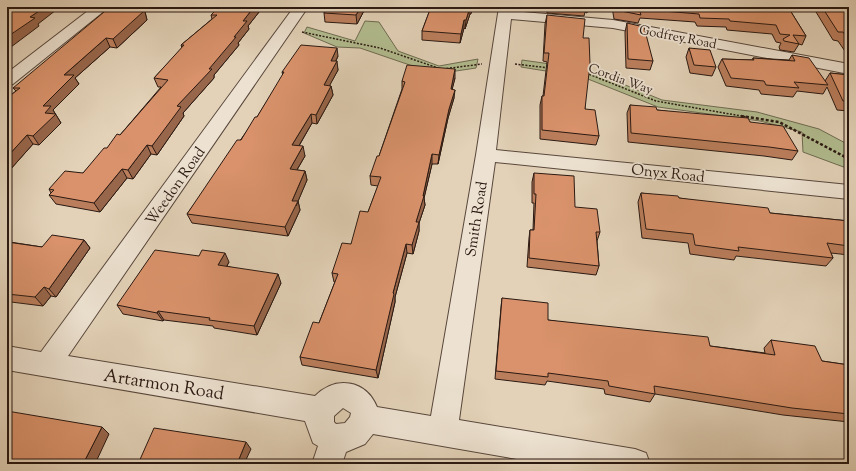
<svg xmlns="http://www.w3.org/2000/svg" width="856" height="471" font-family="'Sorts Mill Goudy',serif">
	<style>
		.green { fill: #b2bd90; stroke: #6e6b51 }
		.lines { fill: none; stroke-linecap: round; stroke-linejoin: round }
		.minor-casing { stroke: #58473c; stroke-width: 2 }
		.path-far1 { stroke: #2a1912; stroke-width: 1.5; stroke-dasharray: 2 1.5; stroke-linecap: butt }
		.path { stroke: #2a1912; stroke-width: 2.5; stroke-dasharray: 3 2; stroke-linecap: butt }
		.minor { fill: #ede2d1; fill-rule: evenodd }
		.wall { fill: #bb7e5c; stroke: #2a1912 }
		.shaded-wall { fill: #98664b; stroke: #2a1912 }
		.building { fill: #d9926b; stroke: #2a1912 }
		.labels { text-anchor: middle; stroke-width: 3.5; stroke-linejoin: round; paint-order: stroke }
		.far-street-label { font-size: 13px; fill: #2a1912; stroke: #ede2d1 }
		.street-label { font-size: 15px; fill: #2a1912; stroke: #ede2d1 }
		.near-street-label { font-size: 18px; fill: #2a1912; stroke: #ede2d1 }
	</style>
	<rect width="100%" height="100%" fill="#e3d2b8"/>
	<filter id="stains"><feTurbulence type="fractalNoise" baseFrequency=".005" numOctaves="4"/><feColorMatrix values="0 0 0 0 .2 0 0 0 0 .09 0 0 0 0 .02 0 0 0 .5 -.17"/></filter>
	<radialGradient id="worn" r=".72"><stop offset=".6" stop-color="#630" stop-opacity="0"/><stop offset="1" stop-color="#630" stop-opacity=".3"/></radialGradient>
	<!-- green -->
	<path class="green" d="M365,21L379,22L398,51L439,66L478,59L476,68L436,74L360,48L337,47L304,33L307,27L355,41Z
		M522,60L586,69L662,100L757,112L819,129L849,145V169L803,152L802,132L760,121L658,107L583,77L521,67Z"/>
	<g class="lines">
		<defs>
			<path id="minor" d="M93,7H109L13,84L7,86V73Z
				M294,7H308L68,356L315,396C336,375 366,380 377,407L431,416L476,155L499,7H513L512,11L613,20L849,64V74L613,28L511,19L496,150L849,185V199L495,162L459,420L635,449L646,453L650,464H546L373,434L365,444L346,452L342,464H312L318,446L313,443L305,421L7,370V346L41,352ZM343,408L351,413L350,417L345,423L336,424L334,422V416Z"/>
		</defs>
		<!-- minor casing -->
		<use href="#minor" class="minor-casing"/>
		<!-- path-far1 -->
		<path class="path-far1" d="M302,32L380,48L438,68
			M515,64L549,68
			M443,69L482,64
			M586,73L656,101L747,117"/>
		<!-- path -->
		<path class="path" d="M741,116L779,122L849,159"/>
		<!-- minor -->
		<use href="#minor" class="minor"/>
	</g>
	<!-- wall -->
	<path class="wall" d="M207,7H263L248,26L249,29L238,43L239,45L214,75V78L183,113L184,116L157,155L151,154L133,179L127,178L100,212L56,204L49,195L51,193L49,189L83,173L107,148L120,135L161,87H158L154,78L182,48L181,45L212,19L211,15L217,9L207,8Z
		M327,7H366L357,24L325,22L324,13Z
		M431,7H473L471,14H470L465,29L464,28L460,43L422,40V31Z
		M547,7H588L587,13L585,12L584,16L547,13Z
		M612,7H788L806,36L802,45L799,44L794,52L780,50L779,47L781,43L776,42L772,34L727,30L726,27L697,26L695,22L640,18L638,23L614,19Z
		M813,7H849V57L838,41L833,40Z
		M145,12L147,20L117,48L110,47L75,78L79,84L53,110L61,123L39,145L33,144L9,171H7V98L16,91L13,88Z
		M547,15L583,38L585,109L599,136L596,145L540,139V105L542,96H543L547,62L543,61L545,24Z
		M627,23L653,61L650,70L626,68L625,32Z
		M689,48L716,67L712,76L690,73L686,57Z
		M792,55L825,81L830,73L849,75V111L837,110L827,87L823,94L797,91L793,97L761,94L759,90L726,86L718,67L722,59L752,60L753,58L789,60Z
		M338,56L336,61L338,70L329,86H331L333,95L317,124L312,123L299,146L305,156L297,170L305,171L307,180L298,201L300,210L288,236L192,223L187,214L257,117L283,76L282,72Z
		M455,78L452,89L454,98L448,118L438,164H432L424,198L425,205L419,223V231L413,254L407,253L395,297V302L378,378L302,365L300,357L319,323L335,282H334L332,273L351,244L368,212L378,186L371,185L370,176L379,156L402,89V81Z
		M630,105L657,110L750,122L798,151L792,160L764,156L628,142L627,113Z
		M534,173L575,207L600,232L597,241L599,266L596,275L527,267L529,238L530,230H533L534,203H532V182Z
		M641,193L679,198L770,213L849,221V255L831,253L833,258L826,266L736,256L734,260L690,254L688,243L642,238L638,202Z
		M7,235L12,241L10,242L42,247L84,240L90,248L56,297L51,296L43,306L11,302H7Z
		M229,262L227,266L281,283L257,335L214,328L213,326L164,320L163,321L123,314L117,305Z
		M502,298L548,320L710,346L765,353L764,348L771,340L822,361L849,365V422L783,415L655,394L650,402L605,394L604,389L547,381L545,385L495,379L501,307Z"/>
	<!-- shaded-wall -->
	<path class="shaded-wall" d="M45,7H60L38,24L39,26L7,50V37L30,17Z
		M138,7H151L145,12L147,20L117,48L113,39L134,11Z
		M254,7H263L248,26L249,29L238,43L239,45L214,75V78L183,113L184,116L157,155L152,146L177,106L234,37L243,21Z
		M361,7H366L357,24L356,15Z
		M470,7V14L465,29L466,20Z
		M464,20V28L460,43L461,34Z
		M106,38L110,47L75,78L79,84L53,110L61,123L39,145L33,136L45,113L43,106L64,75Z
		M337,48L338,56L332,69L331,61Z
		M337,61L338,70L325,94L324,85Z
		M455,69V78L450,98L451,89Z
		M331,86L333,95L317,124L316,115Z
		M455,90L454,98L448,118L438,164L439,155L449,109Z
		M311,114L312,123L294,154L292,145Z
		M27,135L33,144L9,171L7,169V157Z
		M147,145L151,154L133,179L128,170Z
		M303,146L305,156L292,178L290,169Z
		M432,154V164L424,198L425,205L419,223V231L413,254L412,245L416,222L423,196Z
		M122,169L127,178L100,212L94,203Z
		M305,171L307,180L296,206L298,201L300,210L288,236L285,227L292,201Z
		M7,235L12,241L7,246Z
		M84,240L90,248L56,297L49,289Z
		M406,244L407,253L395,297V302L378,378L376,370L393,293Z
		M225,253L229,262L222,274L218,265Z
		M278,274L281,283L257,335L254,326Z
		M44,287L51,296L43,306L35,297Z
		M158,311L164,320L163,321L157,313Z
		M102,427L109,434L95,464H83Z
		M246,442L251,449L244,464H237Z"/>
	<!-- building -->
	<path class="building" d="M7,7H45L30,17L35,18L7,37Z
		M110,7H138L134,11H144L113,39L106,38L64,75H74L43,106H51L45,113L56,114L33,136L27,135L7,157V98L20,88H13Z
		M219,7H254L243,21H247L234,37H236L209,69H212L177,106L181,107L152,146L147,145L128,170L122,169L94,203L49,195L54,190L49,189L65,171L83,173L104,148H107L117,134L120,135L168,80L154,78L184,45H181L217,15H211Z
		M327,7H361L356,15L324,13Z
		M431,7H470L466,20H464L461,34L422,31Z
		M616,7H788L806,36L793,35L799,44L784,41L783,39L790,35L780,34L776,25L730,21L729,19L700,18L699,14L639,9L641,15L616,10Z
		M822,7H849V40L843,32H838Z
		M547,15L585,19L583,38H589L590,64L585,109L595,110L599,136L542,130V96H544L549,53H544Z
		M627,23L644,27L653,61L628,59Z
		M301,45L337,48L331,61H337L324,85L331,86L316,115L311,114L292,145L303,146L290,169L305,171L292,201H298L285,227L187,214L237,140H241L255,117H257L284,72H282Z
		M689,48L710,50L716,67L694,65Z
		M792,55L809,58L828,85L794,82L799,88L766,85L764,81L731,78L722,59L754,60L753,58L795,61Z
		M407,65L455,69L451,89L455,90L449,109L439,155L432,154L423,196H424L416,222H419L412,245L406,244L393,293L394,294L376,370L300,357L313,322L319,323L338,274L332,273L342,243L351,244L360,211L368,212L381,177L370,176L377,156H379L405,82L402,81Z
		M830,73L849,75V101H843Z
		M630,105L656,107L657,110L748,118L750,122L783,126L798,151L769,147L631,133Z
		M534,173L574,176L575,207L597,209L600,232H596L599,266L529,258L530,230H534L536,194H534Z
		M641,193L678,196L679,198L768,208L770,213L849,221V246L827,243L833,258L738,247L739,251L695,245L693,234L646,229Z
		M52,235L84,240L49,289L44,287L35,297L7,294V242L42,247Z
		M155,250L199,256L202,250L225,253L218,265L278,274L254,326L209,320L210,318L158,311L157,313L117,305Z
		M502,298L548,303V320L708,337L710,346L775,355L771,340L815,346L822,361L849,365V414L792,408L654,386L655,394L609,386L608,381L548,373V377L496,371Z
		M7,411L102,427L83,464H7Z
		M154,428L246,442L237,464H138Z"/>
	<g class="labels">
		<!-- far-street labels -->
		<g class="far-street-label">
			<text transform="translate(678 36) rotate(11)" y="5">Godfrey Road</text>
			<text transform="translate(621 78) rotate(20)" y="5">Cordia Way</text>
		</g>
		<!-- street labels -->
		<g class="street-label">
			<text transform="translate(668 173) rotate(6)" y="5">Onyx Road</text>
			<text transform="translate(175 186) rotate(-55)" y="5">Weedon Road</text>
			<text transform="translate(476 219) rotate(-81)" y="5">Smith Road</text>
		</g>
		<!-- near-street labels -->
		<g class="near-street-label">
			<text transform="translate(164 384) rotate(9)" y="6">Artarmon Road</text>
		</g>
	</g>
	<!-- margin -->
	<rect width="856" height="471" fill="none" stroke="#e3d2b8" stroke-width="24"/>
	<rect x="8" y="8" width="840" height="455" fill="none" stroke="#2a1912" stroke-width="2"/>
	<rect x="12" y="12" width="832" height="447" fill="none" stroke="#2a1912"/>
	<rect width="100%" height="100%" filter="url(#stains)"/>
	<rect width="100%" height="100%" fill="url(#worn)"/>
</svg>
